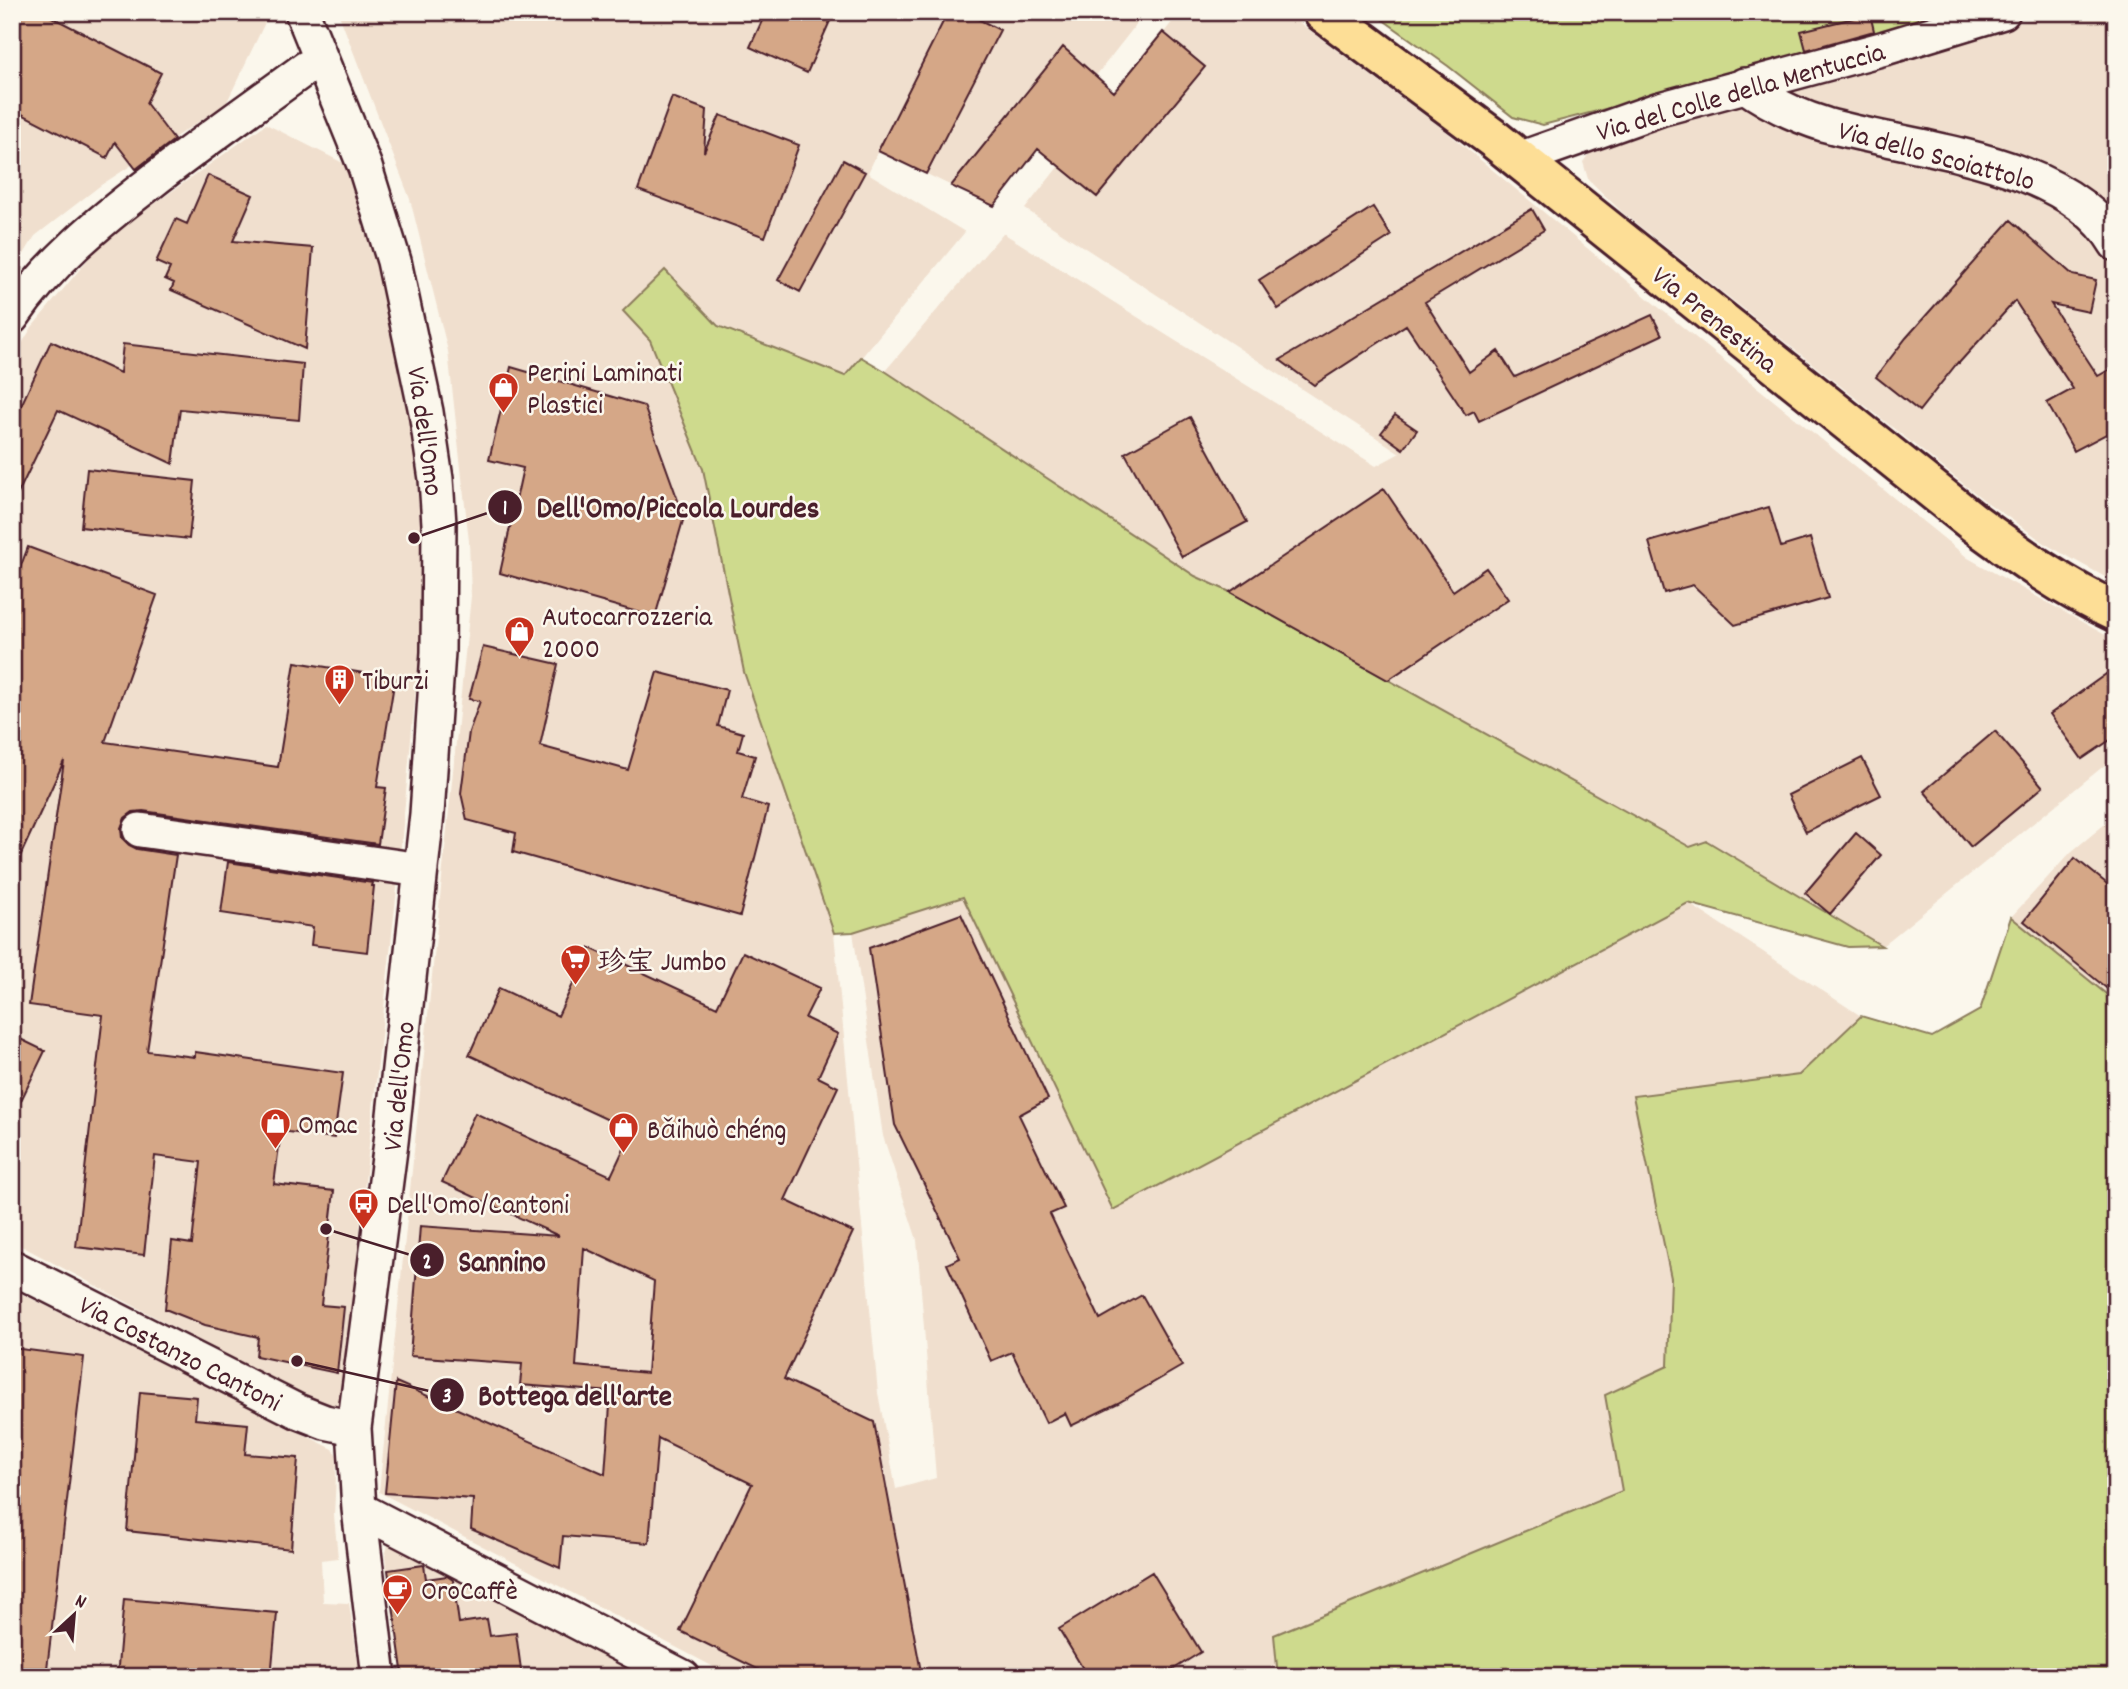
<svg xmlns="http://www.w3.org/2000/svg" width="2128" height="1689" font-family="Dekko,'LXGW WenKai TC',sans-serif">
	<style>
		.built { fill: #f0dfce }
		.green { fill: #ceda8d; stroke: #8c7c5c; stroke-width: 2 }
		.building { fill: #d5a787; stroke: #4a1f2b; stroke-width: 2; fill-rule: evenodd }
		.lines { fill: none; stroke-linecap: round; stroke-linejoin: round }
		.minor-casing { stroke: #4a1f2b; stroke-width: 38 }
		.major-casing { stroke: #4a1f2b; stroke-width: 44 }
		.minor { stroke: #fbf7ec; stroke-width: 33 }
		.major { stroke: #fdde96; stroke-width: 38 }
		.labels { text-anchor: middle; stroke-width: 5; stroke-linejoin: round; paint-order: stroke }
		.street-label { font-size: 28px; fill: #4a1f2b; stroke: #fbf7ec }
		.poi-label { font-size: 28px; fill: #4a1f2b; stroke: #fbf7ec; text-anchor: start }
		.leader { fill: none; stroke: #4a1f2b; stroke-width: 2.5 }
		.callout-dot { fill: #4a1f2b; stroke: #fbf7ec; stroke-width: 2.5 }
		.mark-label { font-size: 21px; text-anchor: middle; font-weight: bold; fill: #fff }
		.callout-label { font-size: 30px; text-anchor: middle; font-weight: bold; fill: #4a1f2b; stroke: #fbf7ec; stroke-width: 5; stroke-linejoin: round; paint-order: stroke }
	</style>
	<rect width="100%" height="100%" fill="#fbf7ec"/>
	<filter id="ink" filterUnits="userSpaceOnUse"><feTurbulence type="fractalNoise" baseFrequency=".0143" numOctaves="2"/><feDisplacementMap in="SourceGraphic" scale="14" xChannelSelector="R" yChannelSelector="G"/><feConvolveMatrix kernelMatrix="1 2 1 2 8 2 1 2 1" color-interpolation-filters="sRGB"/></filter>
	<g filter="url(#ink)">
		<!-- built -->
		<path class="built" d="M12,12H270L226,104L101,185L35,236L12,274Z
			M338,12H1142V17L994,206L878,151L868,173L965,232L846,376L718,326L665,270L623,311L650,340L703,469L744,672L834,933L878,1393L896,1489L936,1478L917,1240L883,1136L853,932L963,896L1113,1210L1688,903L1861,1016L1799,1075L1633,1096L1671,1278L1668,1366L1625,1502L1274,1635L1278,1677H733L379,1492L471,596L469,541L448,351L410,199Z
			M1180,12H1285L1443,129L1685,329L1968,558L2116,641V756L1882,946L1707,841L1690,847L1230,592L1195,576L885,371L1003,233L1376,466L1400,453L1025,209Z
			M2058,12H2116V583L2049,546L1985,501L1623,213L1588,179L1583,162L1594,147L1614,139Z
			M266,124L351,167L385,301L413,428L425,591L397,888L341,1403L328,1409L12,1241V360L32,327L104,240Z
			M2116,815V1002L2011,917L2071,852Z
			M12,1289L333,1449L337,1456L334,1515L338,1558L321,1560L323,1602L349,1603L360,1677H12Z
			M389,1542L653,1677H403L385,1556Z"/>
		<!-- green -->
		<path class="green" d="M1372,12H1958L1737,75L1543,125L1513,117L1448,66Z
			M665,270L718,326L845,376L861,357L885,371L1195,576L1230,592L1690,847L1707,841L1882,946L1848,947L1688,903L1113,1210L963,897L853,932L834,933L744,672L703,469L650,340L623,311Z
			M2011,917L2116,1002V1677H1278L1274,1635L1622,1491L1605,1395L1668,1366L1671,1278L1633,1096L1799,1075L1861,1016L1932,1037L1980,1010Z"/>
		<!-- building -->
		<path class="building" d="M12,12H42L161,73L146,103L174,140L136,169L115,142L107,158L12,109Z
			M766,12H834L807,73L750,47Z
			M948,12H964L1000,30L926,174L878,151Z
			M1870,14L1874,31L1806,50L1801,31Z
			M1163,32L1205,67L1097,197L1038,149L994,206L951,186L1063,47L1114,92Z
			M672,97L707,110L704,152L720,115L799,145L765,237L638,190Z
			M843,160L865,172L800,292L778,280Z
			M208,175L253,195L233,241L313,248L305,349L171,290L174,283L165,279L170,268L156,262L176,219L187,224Z
			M1373,207L1391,236L1278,309L1259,280Z
			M1532,209L1544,230L1425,302L1469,372L1498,351L1515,377L1652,315L1662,335L1479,421L1474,411L1466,415L1406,325L1314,385L1280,360Z
			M2011,220L2073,275L2096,280L2089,312L2051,304L2098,376L2116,366V429L2074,451L2047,403L2073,389L2015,301L1959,363L1958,362L1919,411L1876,377L1906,338Z
			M51,341L120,373L123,344L303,364L299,420L180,409L173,464L58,410L12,506V425Z
			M511,367L644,406L684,517L655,617L500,573L523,468L489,460Z
			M1395,415L1417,430L1403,449L1381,433Z
			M1190,417L1247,522L1182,557L1125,453Z
			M87,469L195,481L189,539L81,527Z
			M1384,489L1453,591L1486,568L1508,599L1388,680L1230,592Z
			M1769,507L1781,547L1810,538L1828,598L1735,625L1693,585L1664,593L1649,542Z
			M28,547L157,595L105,742L278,767L295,662L395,678L377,787L386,788L378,844L143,811L133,812L125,818L121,828L122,838L129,845L137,849L176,855L147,1051L195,1057V1052L343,1073L334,1138L281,1131L274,1184L334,1191L321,1305L344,1307L337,1373L256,1356L258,1337L205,1325L165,1309L172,1241L192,1244L201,1162L155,1156L144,1255L76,1247L103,1015L29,1005L64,761L12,874V589Z
			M483,647L558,664L540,746L628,770L657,672L727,690L718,726L743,733L738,751L755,756L742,799L768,807L740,916L513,852L516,833L467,820L461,793L469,732L480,701L469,699Z
			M2116,667V736L2082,759L2050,714Z
			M1995,731L2043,787L1971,847L1924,791Z
			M1862,758L1881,795L1806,832L1788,795Z
			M1856,833L1881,855L1830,914L1805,893Z
			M2075,858L2116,891V996L2024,921Z
			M228,862L373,883L372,886H374L367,952L311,945L313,927L221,913Z
			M961,914L1048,1099L1019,1115L1064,1208L1050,1214L1100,1319L1142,1295L1182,1366L1118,1403L1071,1426L1065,1413L1046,1423L1012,1352L991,1361L947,1264L960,1258L895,1125L869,948Z
			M590,948L717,1007L743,952L820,988L805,1018L838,1034L818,1077L838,1087L785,1200L853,1232L784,1379L874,1422L922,1677H774L680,1631L752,1484L658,1438L649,1543L563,1536L560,1568L471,1529L473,1499L385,1493L396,1382L605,1474L611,1392L520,1385L522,1364L410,1356L420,1226L559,1236L442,1182L475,1113L611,1176L632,1131L469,1055L499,988L558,1016ZM584,1248L654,1281L647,1373L576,1366Z
			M12,1035L45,1051L12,1119Z
			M12,1348L84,1357L46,1677H12Z
			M140,1392L197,1397L195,1419L248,1424L245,1454L298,1458L291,1549L127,1531Z
			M424,1565L426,1579L447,1576L453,1580L459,1623L487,1619L490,1636L516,1633L522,1677H403L388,1570Z
			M1152,1572L1201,1652L1161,1677H1088L1059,1629Z
			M124,1599L277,1613L271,1677H117Z"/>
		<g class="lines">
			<defs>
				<path id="minor" d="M302,12L365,167L394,261L426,412L436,479L439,524L438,652L427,814L391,1142L354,1428L359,1509L379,1677
					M1744,85C1769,103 1797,116 1826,125C1914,150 2066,158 2116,244
					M1519,159L1660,109L1885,48L2003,12
					M12,317C48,264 100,221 150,183C201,143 254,106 306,68L322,62
					M140,830L421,870
					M12,1267L297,1411L325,1422L354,1428
					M359,1509L683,1677"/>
				<path id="major" d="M1323,12L1494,139L1973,522C2019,556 2064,588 2116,612"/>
			</defs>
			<!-- minor casing -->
			<use href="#minor" class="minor-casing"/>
			<!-- major casing -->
			<use href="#major" class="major-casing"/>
			<!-- minor -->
			<use href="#minor" class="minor"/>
			<!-- major -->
			<use href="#major" class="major"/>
		</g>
	</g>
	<!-- icons -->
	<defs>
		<symbol id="shop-pin" viewBox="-11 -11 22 30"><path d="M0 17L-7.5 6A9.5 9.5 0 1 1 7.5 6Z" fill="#c8321e" stroke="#fbf7ec"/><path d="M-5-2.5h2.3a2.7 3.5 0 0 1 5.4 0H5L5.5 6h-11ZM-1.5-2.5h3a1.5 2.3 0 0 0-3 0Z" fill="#fff"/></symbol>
		<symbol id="building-pin" viewBox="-11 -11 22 30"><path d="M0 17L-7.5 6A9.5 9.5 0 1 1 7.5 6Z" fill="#c8321e" stroke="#fbf7ec"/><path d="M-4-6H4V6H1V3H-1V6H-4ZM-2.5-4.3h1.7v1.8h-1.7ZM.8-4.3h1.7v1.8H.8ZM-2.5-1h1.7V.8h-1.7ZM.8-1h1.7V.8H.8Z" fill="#fff"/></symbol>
		<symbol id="supermarket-pin" viewBox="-11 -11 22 30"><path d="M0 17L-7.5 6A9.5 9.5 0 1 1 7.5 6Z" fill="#c8321e" stroke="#fbf7ec"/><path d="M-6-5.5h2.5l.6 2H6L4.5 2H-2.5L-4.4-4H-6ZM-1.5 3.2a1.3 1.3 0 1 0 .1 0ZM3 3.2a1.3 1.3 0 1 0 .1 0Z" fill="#fff"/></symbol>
		<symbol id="bus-pin" viewBox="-11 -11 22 30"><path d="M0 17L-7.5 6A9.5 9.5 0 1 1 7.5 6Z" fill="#c8321e" stroke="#fbf7ec"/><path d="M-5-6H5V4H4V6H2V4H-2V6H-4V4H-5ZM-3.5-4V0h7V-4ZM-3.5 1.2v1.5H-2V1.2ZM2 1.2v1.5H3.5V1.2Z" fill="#fff"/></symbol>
		<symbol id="cafe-pin" viewBox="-11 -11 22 30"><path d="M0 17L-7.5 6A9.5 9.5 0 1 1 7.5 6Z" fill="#c8321e" stroke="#fbf7ec"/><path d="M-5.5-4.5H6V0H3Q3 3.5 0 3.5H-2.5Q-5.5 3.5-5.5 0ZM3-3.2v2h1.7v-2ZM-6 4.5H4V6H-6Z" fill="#fff"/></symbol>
	</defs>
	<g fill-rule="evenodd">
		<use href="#shop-pin" x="486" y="370" width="35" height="47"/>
		<use href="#shop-pin" x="502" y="614" width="35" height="47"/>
		<use href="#building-pin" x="322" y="662" width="35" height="47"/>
		<use href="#supermarket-pin" x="558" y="942" width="35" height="47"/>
		<use href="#shop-pin" x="258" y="1106" width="35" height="47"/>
		<use href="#shop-pin" x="606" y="1110" width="35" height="47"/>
		<use href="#bus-pin" x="346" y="1186" width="35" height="47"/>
		<use href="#cafe-pin" x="380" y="1572" width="35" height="47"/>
	</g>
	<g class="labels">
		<!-- street labels -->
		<g class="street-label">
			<text transform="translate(1740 90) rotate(-16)" y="10">Via del Colle della Mentuccia</text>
			<text transform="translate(1937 154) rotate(15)" y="10">Via dello Scoiattolo</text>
			<text transform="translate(1716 318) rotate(39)" y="10">Via Prenestina</text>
			<text transform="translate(427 431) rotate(82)" y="10">Via dell'Omo</text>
			<text transform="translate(397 1086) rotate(-84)" y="10">Via dell'Omo</text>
			<text transform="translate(181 1352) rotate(27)" y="10">Via Costanzo Cantoni</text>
		</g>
		<!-- poi labels -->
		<g class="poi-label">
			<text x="527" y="381">Perini Laminati<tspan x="527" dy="32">Plastici</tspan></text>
			<text x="542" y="625">Autocarrozzeria<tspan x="542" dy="32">2000</tspan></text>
			<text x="362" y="689">Tiburzi</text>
			<text x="598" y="970">珍宝 Jumbo</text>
			<text x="298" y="1133">Omac</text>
			<text x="647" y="1138">Bǎihuò chéng</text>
			<text x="387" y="1213">Dell'Omo/Cantoni</text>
			<text x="421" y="1599">OroCaffè</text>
		</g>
	</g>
	<!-- callouts -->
	<path class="leader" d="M414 538L505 507M326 1229L427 1260M297 1361L447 1395"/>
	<g class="callout-dot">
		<circle cx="414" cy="538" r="7"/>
		<circle cx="326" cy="1229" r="7"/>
		<circle cx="297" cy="1361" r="7"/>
		<circle cx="505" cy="507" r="18"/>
		<circle cx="427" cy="1260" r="18"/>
		<circle cx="447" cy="1395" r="18"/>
	</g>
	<g class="mark-label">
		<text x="505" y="514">1</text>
		<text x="427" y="1268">2</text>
		<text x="447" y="1402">3</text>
	</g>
	<g class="callout-label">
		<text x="678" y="517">Dell'Omo/Piccola Lourdes</text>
		<text x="502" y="1271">Sannino</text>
		<text x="575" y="1405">Bottega dell'arte</text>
	</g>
	<!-- margin -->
	<rect width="2128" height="1689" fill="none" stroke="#fbf7ec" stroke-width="42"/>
	<rect x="21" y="21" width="2086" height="1647" fill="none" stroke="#4a1f2b" stroke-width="2.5" filter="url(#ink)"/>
	<!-- north arrow -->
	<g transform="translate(74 1615) rotate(26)" stroke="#fbf7ec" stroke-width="5" paint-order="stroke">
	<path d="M0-5L12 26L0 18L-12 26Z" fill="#4a1f2b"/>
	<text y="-10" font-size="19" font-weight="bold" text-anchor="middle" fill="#4a1f2b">N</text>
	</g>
</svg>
